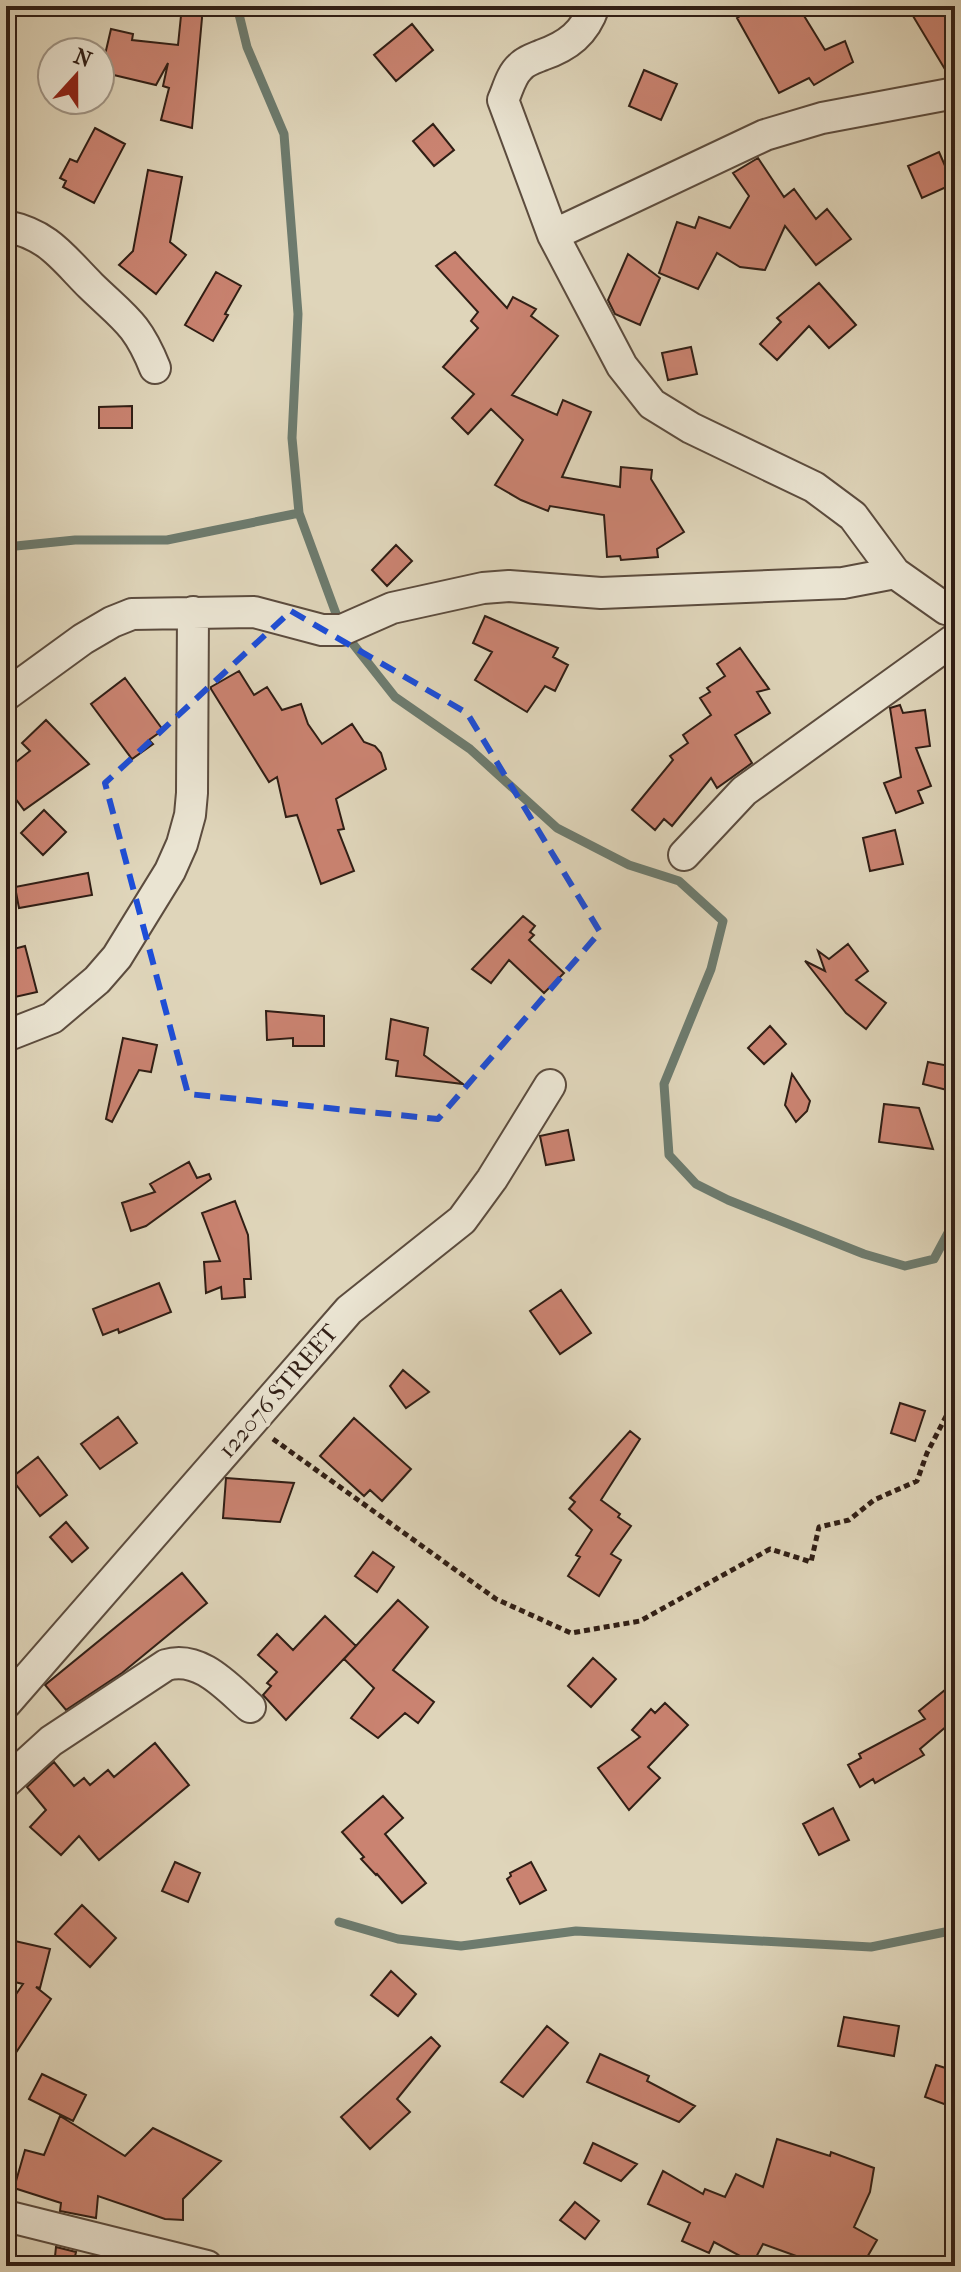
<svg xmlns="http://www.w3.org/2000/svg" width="961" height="2272" font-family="'IM FELL French Canon',serif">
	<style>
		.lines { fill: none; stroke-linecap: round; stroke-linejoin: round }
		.stream { stroke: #6d7b6e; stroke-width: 9 }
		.building { fill: #ca8371; stroke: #301e15; stroke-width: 2 }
		.minor-casing { stroke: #5c4c3e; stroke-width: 34 }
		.path { stroke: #301e15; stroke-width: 5; stroke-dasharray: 6 4; stroke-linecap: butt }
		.minor { stroke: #eae4d2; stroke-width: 30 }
		.marked { fill: none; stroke: #1d4ed8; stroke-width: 6; stroke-dasharray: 16 10; stroke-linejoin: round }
		.labels { text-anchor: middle; stroke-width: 8; stroke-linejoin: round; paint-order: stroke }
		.street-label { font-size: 24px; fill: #301e15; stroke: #eae4d2 }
	</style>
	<rect width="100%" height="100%" fill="#dfd5ba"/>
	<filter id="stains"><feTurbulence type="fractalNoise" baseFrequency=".0025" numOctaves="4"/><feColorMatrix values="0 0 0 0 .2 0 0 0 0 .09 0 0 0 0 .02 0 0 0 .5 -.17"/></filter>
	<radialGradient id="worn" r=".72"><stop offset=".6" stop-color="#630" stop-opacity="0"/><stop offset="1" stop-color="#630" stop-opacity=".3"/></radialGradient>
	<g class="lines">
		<!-- stream -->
		<path class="stream" d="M237,6L247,47L284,134L298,314L292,438L299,513L342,630L395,697L470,749L557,828L629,865L679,881L723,921L711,969L664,1084L669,1155L696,1184L728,1200L864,1254L905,1266L934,1259L955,1220
			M6,547L75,540H167L299,513
			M339,1922L398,1939L461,1946L576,1931L871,1947L955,1930"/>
	</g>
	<!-- building -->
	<path class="building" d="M182,6H201L202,18L192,128L161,120L169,88L163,86L168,63L156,85L101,72L111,29L133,34L132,40L178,45Z
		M741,6H798L825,50L845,41L853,62L814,85L809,78L779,93L737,18L745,13Z
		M907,6H941L955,31V75L949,76Z
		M412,24L433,50L396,81L374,55Z
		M644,70L677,84L661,120L629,106Z
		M433,124L454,150L434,166L413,141Z
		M95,128L125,144L94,203L63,187L66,181L60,178L70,159L77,162Z
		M939,152L953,184L922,198L908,166Z
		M758,158L784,197L794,189L816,219L827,209L851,239L816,265L785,226L765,270L740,267L717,253L698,289L659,273L677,222L695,228L699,217L730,228L749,196L733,173Z
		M148,170L182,177L170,242L186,255L156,294L119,265L133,251Z
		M455,252L507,308L513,297L536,309L531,316L558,336L512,395L557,415L563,400L591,412L562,477L620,487L621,467L652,470L651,479L684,532L657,549L658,557L621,560L620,556L607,557L604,515L550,506L548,511L521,500L495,485L523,440L491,409L468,434L452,418L474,394L443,367L478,328L471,321L478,312L436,266Z
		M628,254L660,278L640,325L615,314L608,300Z
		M216,272L241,286L225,314L228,315L213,341L185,325Z
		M819,283L856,325L829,348L809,326L777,360L760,344L781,322L777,318Z
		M691,347L697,374L668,380L662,353Z
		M132,406V428H99V407Z
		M396,545L412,561L387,586L372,570Z
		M485,616L558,648L553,657L568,665L555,691L545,686L527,712L475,680L492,652L473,643Z
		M740,648L769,689L757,692L770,713L735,735L752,763L717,788L711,778L672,826L664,819L655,830L632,810L673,760L670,756L688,743L683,735L711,715L700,698L710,692L707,688L725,676L717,664Z
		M239,671L254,695L267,687L282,710L301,704L308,724L322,744L352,724L364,742L375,746L381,753L386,769L336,799L344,829L338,830L354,871L321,884L297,815L286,817L277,777L269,782L211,689V687Z
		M125,678L163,730L149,740L153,744L132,759L91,704Z
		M900,705L903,713L925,710L930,746L916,748L931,786L918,791L923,803L896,813L884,783L901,777L890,708Z
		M46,720L89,764L24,810L6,786V770L30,751L22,743Z
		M44,810L66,832L43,855L21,833Z
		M895,830L903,864L870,871L863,838Z
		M88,873L92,895L19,908L15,887Z
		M523,916L535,926L530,932L534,935L529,940L564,973L544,993L509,960L491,983L472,969Z
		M848,944L868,971L856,980L886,1003L866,1029L846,1013L805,961L825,971L818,951L829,959Z
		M25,946L37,992L6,999V951Z
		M266,1011L324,1016V1046H293V1038L267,1040Z
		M391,1019L428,1028L424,1055L463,1084L396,1076L398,1061L386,1059Z
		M770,1026L786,1044L764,1064L748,1048Z
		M123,1038L157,1045L151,1072L139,1070L112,1122L106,1119Z
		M928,1062L955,1067V1092L923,1084Z
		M792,1074L810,1101L807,1111L796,1122L785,1105Z
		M884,1104L919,1108L933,1149L879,1142Z
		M568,1130L574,1160L546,1165L540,1136Z
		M189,1162L197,1178L209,1174L211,1179L146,1226L131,1231L122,1203L155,1192L150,1184Z
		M235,1201L248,1235L251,1279H244L245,1297L222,1299L221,1287L206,1293L204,1262L220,1261L202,1213Z
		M159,1283L171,1312L119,1333L118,1329L103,1335L93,1309Z
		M561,1290L591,1333L560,1354L530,1311Z
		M403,1370L429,1392L406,1408L390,1386Z
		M900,1403L925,1411L915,1441L891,1433Z
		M118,1417L137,1443L100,1469L81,1444Z
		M354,1418L411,1469L382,1501L370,1490L364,1496L320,1456Z
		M630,1431L640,1439L601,1500L620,1514L618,1517L631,1526L611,1554L621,1560L599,1596L568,1576L580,1557L576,1555L592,1530L569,1509L575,1502L570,1498Z
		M38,1457L67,1495L40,1516L11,1478Z
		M226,1478L294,1483L280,1522L223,1518Z
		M66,1522L88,1548L72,1562L50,1537Z
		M373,1552L394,1567L377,1592L355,1576Z
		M182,1573L207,1603L122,1673L66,1710L45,1685Z
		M398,1600L428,1627L393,1670L434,1702L418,1723L405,1713L378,1738L351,1718L374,1688L344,1659Z
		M325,1616L356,1646L286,1720L263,1695L271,1686L267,1683L277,1672L258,1655L277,1634L293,1650Z
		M593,1658L616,1679L591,1707L568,1686Z
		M945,1690L955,1702V1719L920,1749L924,1755L875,1783L873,1779L860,1787L848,1765L861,1758L859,1754L925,1719L919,1711Z
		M665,1703L688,1725L648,1767L660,1778L629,1810L598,1768L640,1737L632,1730L651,1709L655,1713Z
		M155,1743L189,1785L99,1860L79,1836L61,1855L30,1827L46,1810L27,1787L54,1762L74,1786L84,1778L90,1785L108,1770L114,1777Z
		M383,1796L403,1818L385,1834L426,1883L402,1903L377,1874L376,1875L361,1859L364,1857L342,1832Z
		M833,1808L849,1840L819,1855L803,1824Z
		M175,1862L200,1873L188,1902L162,1891Z
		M531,1862L546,1890L520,1904L507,1879L511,1876L510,1873Z
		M82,1905L116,1938L90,1967L55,1934Z
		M6,1939L50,1949L40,1988L36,1987L51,1999L6,2068V2009L23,1984L6,1980Z
		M391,1971L416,1994L398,2016L371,1995Z
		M844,2017L899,2026L894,2056L838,2046Z
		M547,2026L568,2043L523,2097L501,2082Z
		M431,2037L440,2046L397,2099L410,2112L370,2149L341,2117Z
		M600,2054L649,2076L647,2081L695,2106L679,2122L587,2082Z
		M936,2065L955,2071V2108L925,2097Z
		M42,2074L86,2095L73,2121L29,2099Z
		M60,2116L125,2156L153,2128L221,2161L183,2199V2220L165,2219L98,2196L96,2218L60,2211L61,2203L14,2188L25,2150L44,2155Z
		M777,2139L830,2156L831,2152L874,2168L870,2192L854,2227L877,2240L862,2266H824L763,2244L753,2263L714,2242L709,2253L682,2241L690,2223L648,2204L663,2171L703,2194L705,2189L725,2197L736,2174L763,2187Z
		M593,2143L637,2164L621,2181L584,2163Z
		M575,2202L599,2221L585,2239L560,2220Z
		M56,2247L76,2252L73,2266H54Z"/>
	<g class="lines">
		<defs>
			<path id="minor" d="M594,6C585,33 568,46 542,55C535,58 525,61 520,67C511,75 508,89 503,100L553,235L622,366L652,404L691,428L814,487L853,516L895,573L946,609L955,611
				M6,226C49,235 62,257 91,286C124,318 137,323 155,368
				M553,235L765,135L822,118L955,93
				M6,695L83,639L112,622L132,614L254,612L322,630H342L392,608L483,588L509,586L601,593L843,583L895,573
				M684,855L744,791L955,639
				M6,1036L52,1018L97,980L117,957L170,871L182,844L190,815L192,793L193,612
				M6,1703L349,1310L462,1220L492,1179L550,1085
				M6,1782L51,1741L166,1665C200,1655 227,1687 250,1707
				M6,2216L207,2266"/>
		</defs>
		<!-- minor casing -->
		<use href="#minor" class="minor-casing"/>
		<!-- path -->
		<path class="path" d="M273,1439L496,1599L571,1633L640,1621L770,1549L811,1562L819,1527L849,1520L874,1500L917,1481L927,1453L955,1399"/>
		<!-- minor -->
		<use href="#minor" class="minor"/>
	</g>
	<!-- marked area -->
	<path class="marked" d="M291,611L467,713L600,932L438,1119L188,1094L105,783Z"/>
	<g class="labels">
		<!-- street labels -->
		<g class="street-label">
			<text transform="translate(278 1391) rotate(-49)" y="8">122076 STREET</text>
		</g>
	</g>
	<!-- margin -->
	<rect width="961" height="2272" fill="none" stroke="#dfd5ba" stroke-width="32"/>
	<rect x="8" y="8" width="945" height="2256" fill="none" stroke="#301e15" stroke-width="4"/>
	<rect x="16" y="16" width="929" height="2240" fill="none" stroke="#301e15" stroke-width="2"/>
	<!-- north arrow -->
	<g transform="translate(76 76) rotate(21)"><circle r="38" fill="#eae4d2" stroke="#a09586" stroke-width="2"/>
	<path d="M0-6L14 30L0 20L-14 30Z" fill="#8f2418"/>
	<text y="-12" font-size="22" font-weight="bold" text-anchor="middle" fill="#301e15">N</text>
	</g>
	<rect width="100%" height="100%" filter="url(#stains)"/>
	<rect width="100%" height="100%" fill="url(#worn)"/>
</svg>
